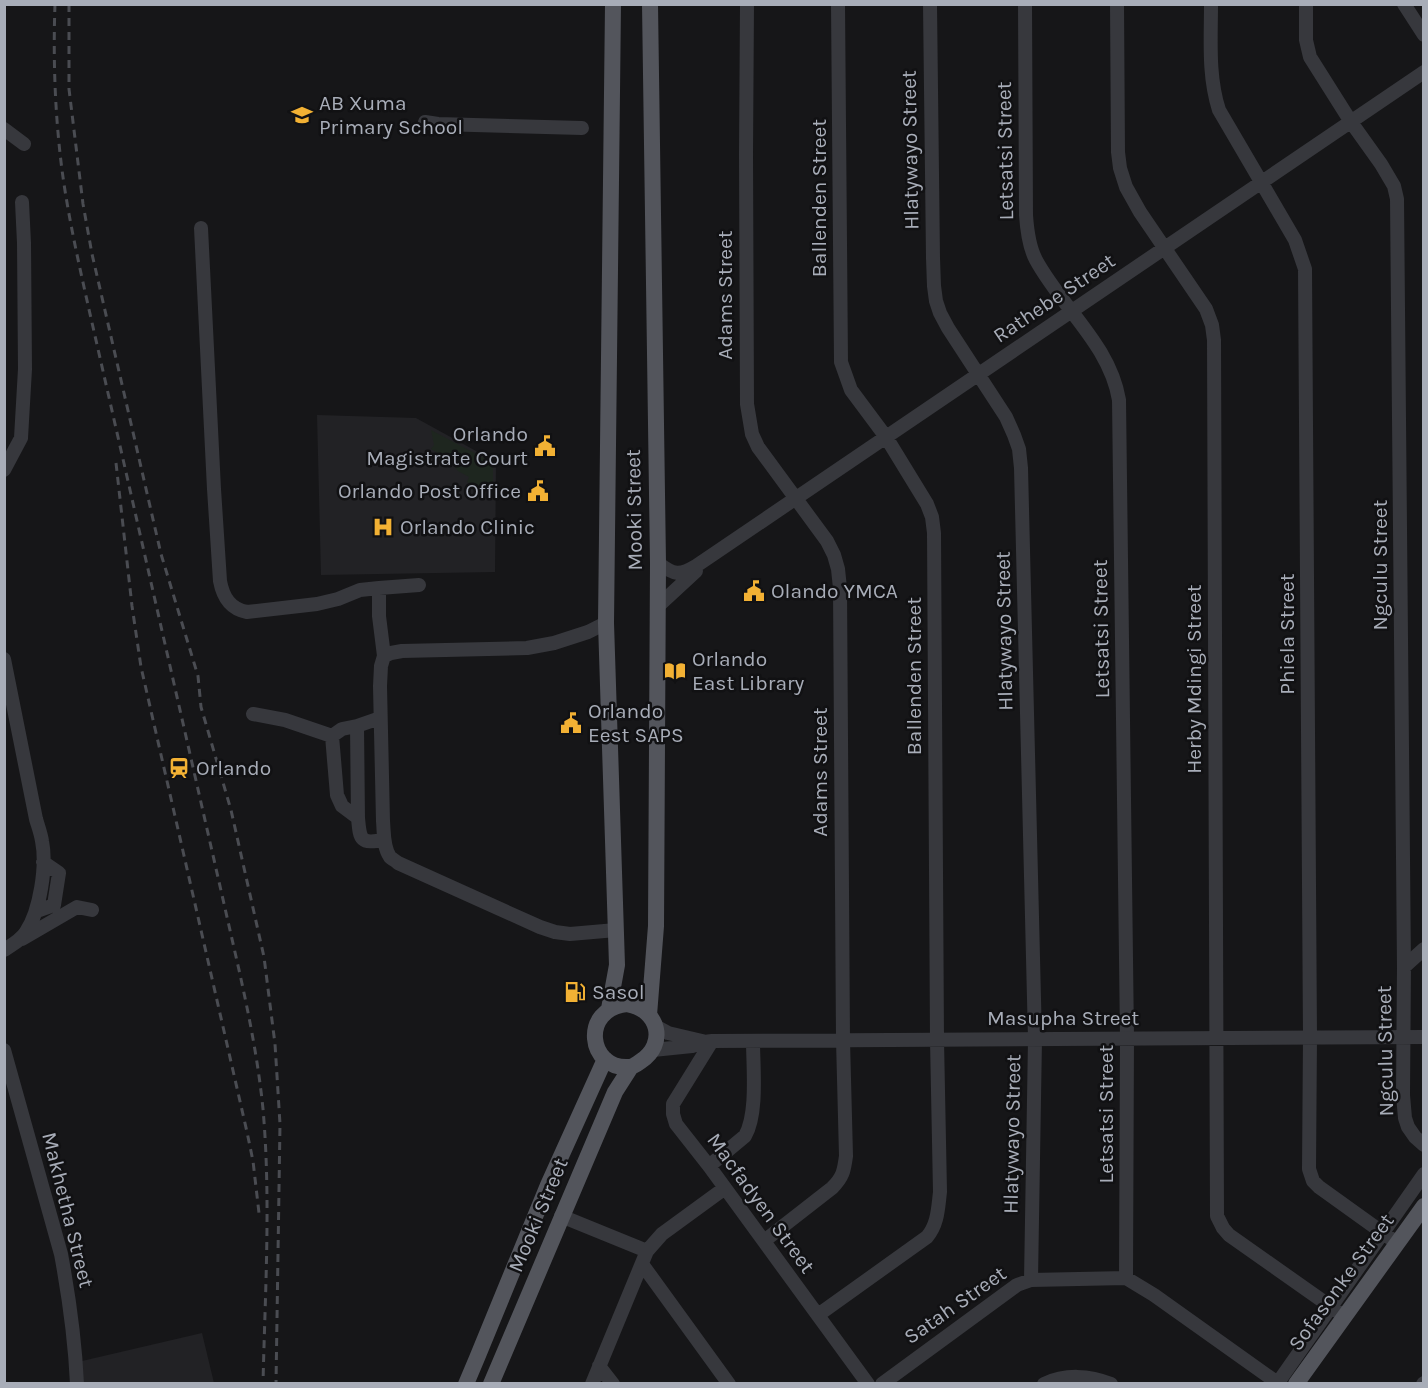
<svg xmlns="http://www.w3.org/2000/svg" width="1428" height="1388" font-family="Karla,sans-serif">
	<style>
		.built { fill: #222225 }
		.green { fill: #1e261f }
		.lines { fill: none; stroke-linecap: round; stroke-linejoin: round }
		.minor { stroke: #37383d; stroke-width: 14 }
		.major { stroke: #53555c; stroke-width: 16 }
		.rail { stroke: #4a4c52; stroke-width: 3; stroke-dasharray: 8 6; stroke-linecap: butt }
		.labels { text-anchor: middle; stroke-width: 5; stroke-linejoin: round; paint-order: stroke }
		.poi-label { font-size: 21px; fill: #a8adb8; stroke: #111113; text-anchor: start }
		.street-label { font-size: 21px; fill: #a8adb8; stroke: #111113 }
	</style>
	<rect width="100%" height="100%" fill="#161618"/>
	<!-- built -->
	<path class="built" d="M317,415L416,418L496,462L495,572L321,575Z
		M202,1333L214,1383L82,1384V1361Z"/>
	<!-- green -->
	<path class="green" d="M431,430L493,463V494L467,482L469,477L458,471L445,457L431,449L434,445Z"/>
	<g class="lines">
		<!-- minor -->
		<path class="minor" d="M747,4L746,154L747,404L752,434L758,447L827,541L834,555L838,569L840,588L843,1040L846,1156C844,1171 843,1177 832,1188L764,1241
			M930,4L933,258L934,286L936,301L940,313L948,328L1006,417L1014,435L1019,449L1021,468L1035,1039L1031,1280
			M1025,4L1026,215C1027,230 1029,247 1036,260C1062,308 1110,345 1119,400L1127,1038L1126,1278
			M1117,4L1118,152L1120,168L1126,187L1140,212L1206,309L1212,325L1214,340L1217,1216L1223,1228L1229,1235L1344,1316
			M1211,4C1211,40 1208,76 1219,110L1295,240L1305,269L1310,1037L1309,1169L1313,1181L1319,1187L1397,1243
			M1306,4V40L1310,57L1351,122L1381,164L1394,186L1397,199L1404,967L1403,1095L1405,1118L1408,1127L1415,1137L1424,1145
			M1404,4L1424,35
			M425,122L438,124L582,128
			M4,129L24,144
			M201,228L214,489L220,581C223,597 230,609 247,612L317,604L338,599L360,590L379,588V616L384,656
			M4,470L21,438L25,369L24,243L22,202
			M658,563C674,575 679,576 696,566L1424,72
			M379,588L419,585
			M657,607L696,571
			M606,623L588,632L554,643L527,648L402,651L391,653L384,656L381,666L380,686L383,821C384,832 383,847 390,857C392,859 396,861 398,863L540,927L555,932L570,934L616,930
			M4,659L36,819C38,826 41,834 42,841C47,866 40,911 26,932C21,940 12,945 4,950
			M253,714L285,720L332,736
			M380,718L357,726L358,818C360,840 360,844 384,840
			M357,726L342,729L332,736L337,795L342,806L358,818
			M36,911L40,910L54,905L59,873L43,862
			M22,939L77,907L92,910
			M1404,967L1424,949
			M655,1026L668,1033L702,1041
			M712,1041L673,1104V1114L676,1124L709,1166L868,1384
			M4,1050L61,1254C69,1297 75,1340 77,1384
			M653,1050L692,1046L704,1042L712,1041L1424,1037
			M709,1166L745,1136C758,1114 753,1067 753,1041
			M561,1216L647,1251
			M642,1264L729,1384
			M818,1315L927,1237C938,1224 938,1208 940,1192L937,1040L934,533L932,517L927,504L886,437L851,390L841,362L838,4
			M599,1366L613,1384
			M592,1384L647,1251L662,1234L725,1188
			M882,1384L1017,1285L1031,1280L1126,1278L1154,1295L1279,1384
			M1044,1384C1065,1374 1089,1375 1111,1384
			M1277,1384L1424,1174
			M1423,1384L1424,1383"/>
		<!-- major -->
		<path class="major" d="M627,1004C659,1009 667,1044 641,1061C637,1064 633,1067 629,1067C588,1070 580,1009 627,1004Z
			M609,1009L617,965L606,623L613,4
			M649,1015L656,926L658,563L650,4
			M466,1384L477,1358L548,1185L605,1059
			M491,1384L615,1092L631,1067
			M1296,1384L1424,1206"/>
		<!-- rail -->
		<path class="rail" d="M55,4C53,60 55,115 62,170C68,215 78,260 88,305L237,961C248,1010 258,1059 263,1109C271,1200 265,1293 263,1384
			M69,4V89L83,204L92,254L161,554L198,676L201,707L231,810L264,957L275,1044L280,1124L276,1384
			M116,463L132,606L141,667L247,1132L253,1161L259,1213"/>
	</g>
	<!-- icons -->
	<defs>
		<symbol id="school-bare" viewBox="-9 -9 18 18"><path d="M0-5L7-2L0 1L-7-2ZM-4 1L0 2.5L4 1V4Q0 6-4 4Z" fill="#f2b134" stroke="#111113" stroke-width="2.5" paint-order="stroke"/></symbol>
		<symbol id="civic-bare" viewBox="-9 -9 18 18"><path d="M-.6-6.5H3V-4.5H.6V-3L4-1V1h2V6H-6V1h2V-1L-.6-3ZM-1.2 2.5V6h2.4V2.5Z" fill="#f2b134" stroke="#111113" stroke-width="2.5" paint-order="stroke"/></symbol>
		<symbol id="hospital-bare" viewBox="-9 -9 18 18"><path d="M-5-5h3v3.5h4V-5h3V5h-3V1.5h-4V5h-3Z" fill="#f2b134" stroke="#111113" stroke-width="2.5" paint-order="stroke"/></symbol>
		<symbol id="library-bare" viewBox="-9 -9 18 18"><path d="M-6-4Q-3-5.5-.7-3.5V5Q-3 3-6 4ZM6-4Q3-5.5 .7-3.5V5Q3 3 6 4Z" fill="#f2b134" stroke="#111113" stroke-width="2.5" paint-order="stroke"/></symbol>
		<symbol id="station-bare" viewBox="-9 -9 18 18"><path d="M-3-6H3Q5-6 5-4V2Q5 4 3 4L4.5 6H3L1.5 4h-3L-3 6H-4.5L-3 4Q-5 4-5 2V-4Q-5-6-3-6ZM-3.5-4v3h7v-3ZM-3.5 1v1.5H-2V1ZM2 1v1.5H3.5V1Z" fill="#f2b134" stroke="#111113" stroke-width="2.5" paint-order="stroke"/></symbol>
		<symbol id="fuel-bare" viewBox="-9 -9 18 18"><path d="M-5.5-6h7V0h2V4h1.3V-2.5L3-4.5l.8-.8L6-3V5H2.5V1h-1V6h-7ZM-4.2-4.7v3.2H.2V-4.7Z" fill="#f2b134" stroke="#111113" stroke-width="2.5" paint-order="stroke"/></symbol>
	</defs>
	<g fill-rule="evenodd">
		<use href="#school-bare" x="287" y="100" width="30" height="30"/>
		<use href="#civic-bare" x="530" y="431" width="30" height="30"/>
		<use href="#civic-bare" x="523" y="476" width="30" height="30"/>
		<use href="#hospital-bare" x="368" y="512" width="30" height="30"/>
		<use href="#civic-bare" x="739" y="576" width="30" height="30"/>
		<use href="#library-bare" x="660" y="656" width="30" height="30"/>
		<use href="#civic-bare" x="556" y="708" width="30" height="30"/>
		<use href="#station-bare" x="164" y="753" width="30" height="30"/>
		<use href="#fuel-bare" x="560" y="977" width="30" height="30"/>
	</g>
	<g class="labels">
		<!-- poi labels -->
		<g class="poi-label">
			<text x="319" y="110">AB Xuma<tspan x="319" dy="24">Primary School</tspan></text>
			<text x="528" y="441" text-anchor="end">Orlando<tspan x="528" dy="24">Magistrate Court</tspan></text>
			<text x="521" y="498" text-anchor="end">Orlando Post Office</text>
			<text x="400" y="534">Orlando Clinic</text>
			<text x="771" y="598">Olando YMCA</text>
			<text x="692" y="666">Orlando<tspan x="692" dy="24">East Library</tspan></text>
			<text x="588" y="718">Orlando<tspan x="588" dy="24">Eest SAPS</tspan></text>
			<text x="196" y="775">Orlando</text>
			<text x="592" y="999">Sasol</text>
		</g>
		<!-- street labels -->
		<g class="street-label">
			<text transform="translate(910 150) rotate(-91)" y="7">Hlatywayo Street</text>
			<text transform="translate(1005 151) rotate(-91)" y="7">Letsatsi Street</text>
			<text transform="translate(819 198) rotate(-90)" y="7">Ballenden Street</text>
			<text transform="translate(725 295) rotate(-90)" y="7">Adams Street</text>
			<text transform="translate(1054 298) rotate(-34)" y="7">Rathebe Street</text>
			<text transform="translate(634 510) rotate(-91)" y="7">Mooki Street</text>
			<text transform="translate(1380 565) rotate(-90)" y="7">Ngculu Street</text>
			<text transform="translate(1101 629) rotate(-91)" y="7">Letsatsi Street</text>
			<text transform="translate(1004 631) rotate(-91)" y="7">Hlatywayo Street</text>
			<text transform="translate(1287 634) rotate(-90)" y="7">Phiela Street</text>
			<text transform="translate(914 676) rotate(-90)" y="7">Ballenden Street</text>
			<text transform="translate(1194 679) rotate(-90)" y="7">Herby Mdingi Street</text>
			<text transform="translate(820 772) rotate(-90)" y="7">Adams Street</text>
			<text x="1063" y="1025">Masupha Street</text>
			<text transform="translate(1385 1051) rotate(-91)" y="7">Ngculu Street</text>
			<text transform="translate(1106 1114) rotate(-90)" y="7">Letsatsi Street</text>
			<text transform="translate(1012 1134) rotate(-89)" y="7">Hlatywayo Street</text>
			<text transform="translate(761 1203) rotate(54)" y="7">Macfadyen Street</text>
			<text transform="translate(68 1210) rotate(76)" y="7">Makhetha Street</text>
			<text transform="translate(538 1215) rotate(-67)" y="7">Mooki Street</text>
			<text transform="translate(1341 1282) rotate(-54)" y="7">Sofasonke Street</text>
			<text transform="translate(955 1305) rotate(-35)" y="7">Satah Street</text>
		</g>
	</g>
	<!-- border -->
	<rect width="1428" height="1388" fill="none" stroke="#a8adb8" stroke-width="12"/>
</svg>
